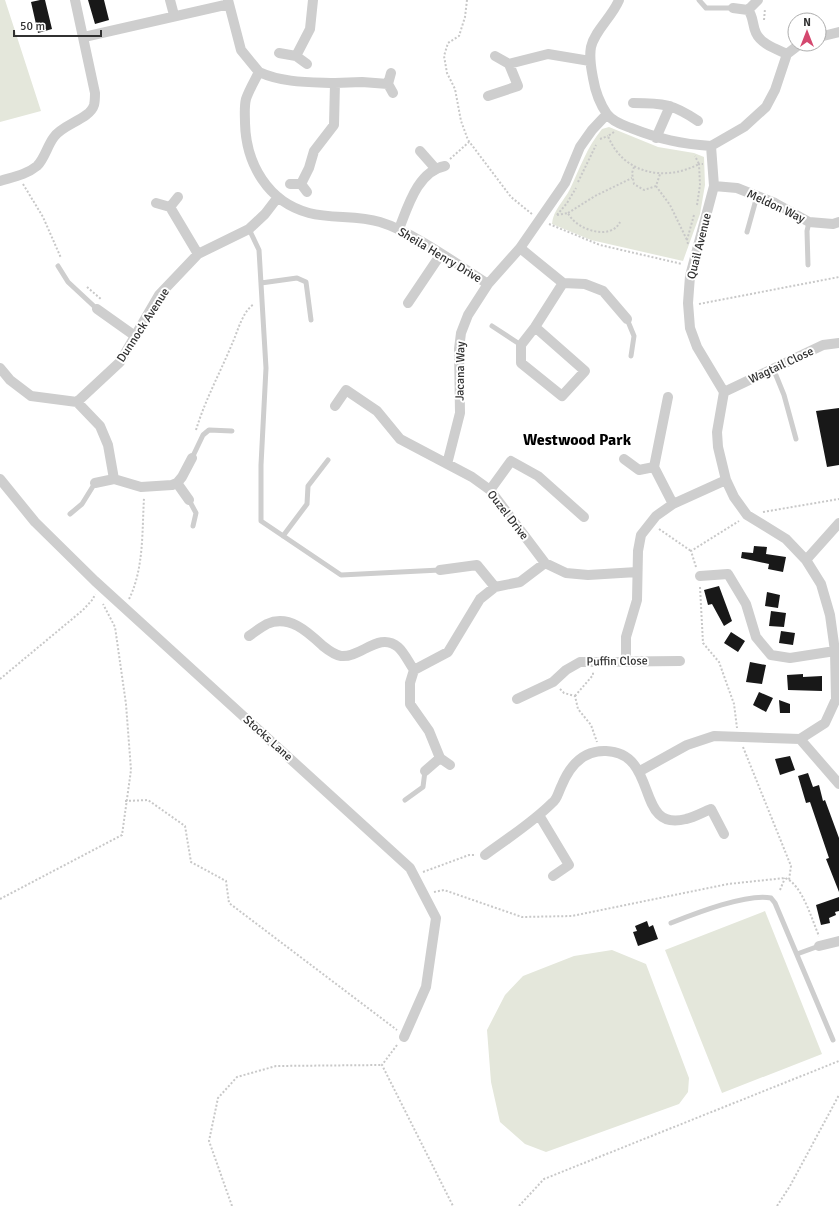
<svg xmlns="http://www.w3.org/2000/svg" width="839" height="1206" font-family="Signika,sans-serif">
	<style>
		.green { fill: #e4e7db }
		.building { fill: #181818 }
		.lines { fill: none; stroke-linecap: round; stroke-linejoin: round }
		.path { stroke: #c8c8c8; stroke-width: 2; stroke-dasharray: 2 2; stroke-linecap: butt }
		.lane { stroke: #cecece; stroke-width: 5 }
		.street { stroke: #cecece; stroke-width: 10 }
		.labels { text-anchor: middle; stroke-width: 4; stroke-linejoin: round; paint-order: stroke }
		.street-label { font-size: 12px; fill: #313131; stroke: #fff }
		.district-label { font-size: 16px; font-weight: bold; fill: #000; stroke: #fff }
	</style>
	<rect width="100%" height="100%" fill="#fff"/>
	<!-- green -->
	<path class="green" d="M0,0H5L41,111L0,122Z
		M609,127L658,147L694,153L704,157L705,185L700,214L683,261L591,240L552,224C553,210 564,201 570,189C580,168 587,147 602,129Z
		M765,911L822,1054L722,1093L665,950Z
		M612,950L646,964L689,1078L688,1092L679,1104L546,1152L525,1144L500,1122L491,1082L487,1030L505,995L523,976L574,956Z"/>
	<!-- building -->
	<path class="building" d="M40,0H45L52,29L38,33L31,2Z
		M88,0H104L109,20L95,24Z
		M839,408V465L827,467L816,411Z
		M754,546L767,547L766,554L786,557L783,572L768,569L769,564L741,558L742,552L753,553Z
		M719,586L732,621L724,626L712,604L708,605L704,590Z
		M767,592L780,595L778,608L765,606Z
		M771,611L786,613L784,627L769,626Z
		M781,631L795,633L793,645L779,643Z
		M731,632L745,641L738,652L724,643Z
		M750,662L766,665L762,684L746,682Z
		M803,674V677L822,676V691L788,690L787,675Z
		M759,692L773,698L766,712L753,705Z
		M779,700L790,704V713H780Z
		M790,756L795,770L780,775L775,759Z
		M808,773L813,787L819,785L823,801L825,800L839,838V892L826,859L829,858L810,802L806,803L798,776Z
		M839,897V911L835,912L836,915L829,918L830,923L821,925L816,905Z
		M647,921L649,927L653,925L658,939L638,946L633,932L637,931L635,926Z"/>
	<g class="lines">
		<!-- path -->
		<path class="path" d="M467,0L465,17L459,36L448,43L444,56L447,73L455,89L461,121L468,140L511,197L532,214
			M764,20L765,9
			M614,132L608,136C623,174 665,182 699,164L695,156
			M600,139L608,136
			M450,159L469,142
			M634,167L632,173L634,184L644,190L656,186L660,174
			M578,182L596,145
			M23,184L43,217L61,258
			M656,186L670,205L687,240
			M697,205L700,185L699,164H703
			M568,213L595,196L632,178
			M557,215L567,203L576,188
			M557,215L568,213C576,230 611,241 620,222
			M549,224L600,245L682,264
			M688,244L687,240L694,215
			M87,287L102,300
			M699,304L839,277
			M196,430C205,400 220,373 232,344C238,331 242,312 254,304
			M763,512L839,499
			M659,529L691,551
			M696,567L691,551L739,521
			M700,587L703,643L719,662L734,704L737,728
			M129,599C144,569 142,531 144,498
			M0,679L83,610L93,599L95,594
			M560,689L564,693L575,696L578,709L591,725L597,742
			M575,696L593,675V672
			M743,747L791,866L789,880
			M125,801L148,800L185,826L191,862L226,881L229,903L397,1030
			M423,872L469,855H476
			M780,890L785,878
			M434,892L444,890L522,917L572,916L728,884L785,878C802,884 812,920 819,936
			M0,899L122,835L131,770L126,704L115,627L103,604
			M397,1045L382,1065L453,1206
			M232,1206L209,1141L218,1098L237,1077L276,1066L382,1065
			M519,1206L544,1179L839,1061
			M777,1206L790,1186L839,1095"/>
		<!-- lane -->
		<path class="lane" d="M699,0L706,8H733
			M249,229L259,250L266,368L261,465V521L341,575L440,570
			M747,232L757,196
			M808,265L807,231L809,222
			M58,266L68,282L97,309
			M261,283L297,278L306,282L311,320
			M627,319L634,336L631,356
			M492,326L521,345
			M773,368L784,395L796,439
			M192,458L203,435L209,430L232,431
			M189,500L196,513L193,526
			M70,514L82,504L95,483
			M283,536L307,504L308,486L328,460
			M405,800L423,787L425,771
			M671,923C694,914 747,893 771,898L775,903L833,1040
			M797,954L819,946"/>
		<!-- street -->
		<path class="street" d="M170,0L174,15
			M228,0L241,50L259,72
			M619,0C612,17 595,30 591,47C589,58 591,67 593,78C595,90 600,104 607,114C613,122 623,125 631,128C659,139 681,144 711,146
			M733,8L748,10C754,17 752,25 756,33C761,44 776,49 787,54
			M748,10L758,0
			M84,37L229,4
			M819,37L839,32
			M279,53L296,56L307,64
			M296,56L310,29L313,0
			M495,56L509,64
			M391,73L388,84L393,93
			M335,83C309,82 283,83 259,72C255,80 249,90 246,99C244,107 245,116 245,123C246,164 268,202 309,213C332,219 357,215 380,222C413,232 458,265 488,284
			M488,96L518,86L509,64L548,54L590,61
			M633,103C663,103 673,104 698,121
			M656,138L670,106
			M711,146L714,186L690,276L688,303L690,328L697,347L724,392L717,432L718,447L726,480L734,497L747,515L786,539L806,560L821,584L830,615L835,651L836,699L825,723L800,739
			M711,146L744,127L766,107L775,90L787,54L800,44
			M420,151L435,168
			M0,181C13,177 26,175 37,166C45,158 47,146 54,137C63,124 90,119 94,105C95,101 95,96 95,93L75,0
			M290,184H301
			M301,184L309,168L314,151L334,125L335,83L362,82L388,84
			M301,184L307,192
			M714,186L737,188L775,203L809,222L833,224L839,222
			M156,203L170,207L178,197
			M170,207L198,254
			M399,229C408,206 418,171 445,166
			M520,248L563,283L585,284L603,291L627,319
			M408,303L441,254
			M97,309L135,336
			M535,327L585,371L562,396L521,363V345L535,327L563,283
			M0,368L10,380L31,396L77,402L120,362L159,295L198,254L249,229L265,214L278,197
			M724,392L823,345L839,343
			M668,397L654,467L673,504
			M77,402L100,426L108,445L114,479
			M335,406L346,390L377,411L400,439L472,477L490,490L545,563L566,573L588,575L637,572
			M624,459L639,470L654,467
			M447,464L460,413L459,349L461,333L468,315L488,284L520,248L565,183L580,147L592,130L607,114
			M0,479L35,522L95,581L410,868L436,918L426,987L404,1037
			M95,483L114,479L141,487L172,485L177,483L182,477L192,458
			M177,483L189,500
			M490,490L511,461L538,476L584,517
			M806,560L839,523
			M440,570L477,565L495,587
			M700,576L728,574L746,604L756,637L771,655L790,658L835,651
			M249,636C255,632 261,627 267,624C289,614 308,632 323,646C328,650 335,655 341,656C361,658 379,631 398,647C404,652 409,663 414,670
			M626,661V637L637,600L638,551L641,535L656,516L673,504L726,480
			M517,699L553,682L566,670L580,662L680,661
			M800,739L839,784
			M440,758L450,765
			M425,771L440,758L429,731L410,704V683L414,670L448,652L480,599L495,587L520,582L545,563
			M640,771L687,745L714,736L800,739
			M539,815L569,865L553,876
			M485,855C508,838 532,823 552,803C557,800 558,793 561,787C569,767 582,750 606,751C660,753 634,833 686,819C695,817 703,812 711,809L724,834
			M819,946L839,941"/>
	</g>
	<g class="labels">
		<!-- street labels -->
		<g class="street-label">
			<text transform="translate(776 206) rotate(25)" y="4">Meldon Way</text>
			<text transform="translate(699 246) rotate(-76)" y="4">Quail Avenue</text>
			<text transform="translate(440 255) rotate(31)" y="4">Sheila Henry Drive</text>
			<text transform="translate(143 325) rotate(-57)" y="4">Dunnock Avenue</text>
			<text transform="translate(781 365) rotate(-25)" y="4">Wagtail Close</text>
			<text transform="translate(460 371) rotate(-89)" y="4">Jacana Way</text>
			<text transform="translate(508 515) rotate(52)" y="4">Ouzel Drive</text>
			<text transform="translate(617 661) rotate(-1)" y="4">Puffin Close</text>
			<text transform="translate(268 738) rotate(42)" y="4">Stocks Lane</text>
		</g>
		<!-- district labels -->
		<g class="district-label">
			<text x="577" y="445">Westwood Park</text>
		</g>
	</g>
	<!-- north arrow -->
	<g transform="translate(807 32)"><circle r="19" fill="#ffffff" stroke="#adadad"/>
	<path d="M0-3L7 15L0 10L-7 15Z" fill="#d4486f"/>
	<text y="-6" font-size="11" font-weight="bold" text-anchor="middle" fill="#313131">N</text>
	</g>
	<!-- scale -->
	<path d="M14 30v6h87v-6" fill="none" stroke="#313131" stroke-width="2"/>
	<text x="20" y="30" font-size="12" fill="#313131" stroke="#ffffff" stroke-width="3" paint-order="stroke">50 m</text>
</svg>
